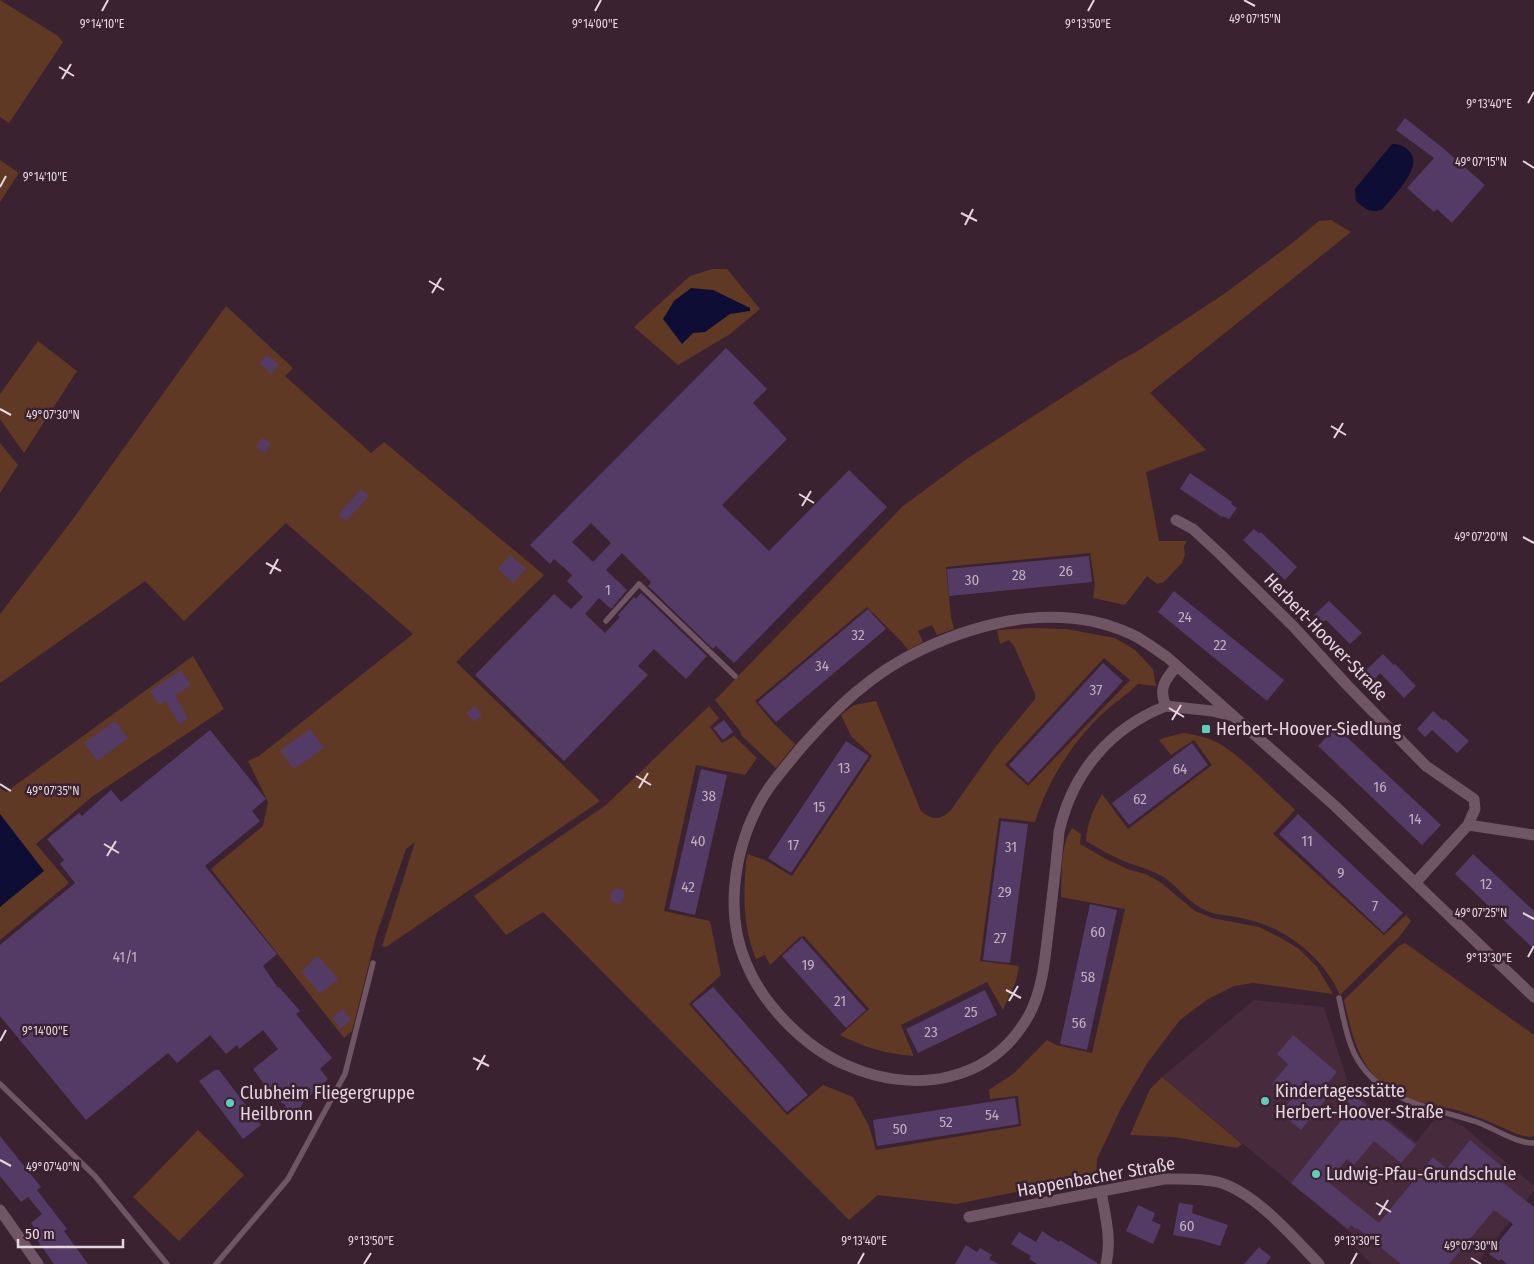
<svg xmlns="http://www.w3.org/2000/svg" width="1534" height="1264" font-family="'Fira Sans Condensed',sans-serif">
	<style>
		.built { fill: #472a3b }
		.green { fill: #603924; fill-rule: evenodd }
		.water { fill: #0d0d35 }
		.building { fill: #543b66; fill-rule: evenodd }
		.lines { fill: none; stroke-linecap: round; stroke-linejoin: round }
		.lane { stroke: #705565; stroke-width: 5.5 }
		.street { stroke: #705565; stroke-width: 11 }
		.ticks { fill: none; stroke: #e5d5de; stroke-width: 2 }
		.poi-dot { fill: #5dceb9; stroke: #3a2230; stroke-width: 2 }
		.labels { text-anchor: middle; stroke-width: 5; stroke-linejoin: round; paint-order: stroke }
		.number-label { font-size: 15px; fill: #c1aec0 }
		.street-label { font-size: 18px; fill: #e5d5de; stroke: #3a2230 }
		.poi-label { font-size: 18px; fill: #e5d5de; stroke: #3a2230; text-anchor: start }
		.ticks-label { font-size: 12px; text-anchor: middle; fill: #e5d5de; stroke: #3a2230; stroke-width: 5; stroke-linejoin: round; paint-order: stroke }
	</style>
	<rect width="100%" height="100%" fill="#3a2230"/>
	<!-- built -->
	<path class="built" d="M1254,1000L1324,1007L1350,1089L1416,1142L1439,1114L1463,1126L1534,1186V1190L1527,1200L1476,1264H1371L1348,1240L1352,1234L1162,1077Z"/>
	<!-- green -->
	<path class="green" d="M0,0L58,36L63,42L9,123L0,117Z
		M0,160L19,173L0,202Z
		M1331,220L1351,232L1150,393L1206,450L1146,472L1159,541H1187L1184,546L1185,555L1182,563L1164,582L1157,584L1147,576L1125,605L1093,598L1095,585L1090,553L946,567L951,617L954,629L937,635L932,625L918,631L923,642L908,650L901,641L867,607L755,701L774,724L795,744L776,768L741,735L740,731L715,700L903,506L968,458L1119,361L1136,352L1224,294L1291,244L1319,221Z
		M712,269H727L760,309L730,334L678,365L634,327L690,276Z
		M226,306L293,368L285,376L371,453L384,442L544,575L456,662L600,801L386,947L382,946L415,842L406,849L376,936L352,1031L344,1038L211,869L263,826L268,802L248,761L259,756L413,634L286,523L184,621L145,581L0,683V614L70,523Z
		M38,341L77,371L24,453L0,419V394Z
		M0,443L18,465L0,493Z
		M1031,628L1066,629L1115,638L1135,650L1153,669L1156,686L1138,684C1127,695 1112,704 1100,716C1069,747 1048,781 1035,822L999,818L980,961L1019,966L1016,981L1003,1010L987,982L901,1025L913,1054V1056C887,1054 863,1047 840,1035L869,1009L804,936L800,937L770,965L765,955L756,959C742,925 743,890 747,854L765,860L792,876L872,756L851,736L841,715L854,705L876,701L921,811C932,821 941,820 951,810L994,749L1035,699V694L1014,646L1009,640L1000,644L997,630ZM1104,658L1130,680L1028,786L1005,765Z
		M193,656L224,709L93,796L36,844L69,883L0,940V788L6,792Z
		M709,706L719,718L710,727L722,743L734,736L757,758L745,775L696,765L664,911L710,921L721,975L689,1004L787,1115L823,1085L853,1097L869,1126L876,1150L1021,1126L1018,1096L990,1099L989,1090L1013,1074L1047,1040L1056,1045L1092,1053L1125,909L1061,897C1062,877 1060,844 1072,828L1081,834L1080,844L1106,859L1130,870L1146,874L1160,882L1195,911L1212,918L1259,927L1281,938L1299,949L1317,967L1333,994L1253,983L1234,986L1208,999L1180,1020L1148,1062L1121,1108L1097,1159L1096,1176L956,1204L878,1195L849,1220L543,912L506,935L474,896L606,805Z
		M1184,733C1194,735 1204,736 1214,741C1238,752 1270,787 1291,806L1295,810L1273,834L1384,935L1406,915L1411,921L1399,937L1340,995C1322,955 1283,926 1241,918C1230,915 1218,916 1207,911C1190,904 1180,889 1165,878C1153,870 1137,866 1123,861C1110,855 1098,848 1086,841C1087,823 1093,810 1102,794L1128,829L1212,765L1194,740L1171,755L1159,740L1167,737Z
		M1405,943L1534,1035V1136L1530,1137L1520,1135C1500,1127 1480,1117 1460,1111C1442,1106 1424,1104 1408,1098C1361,1079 1354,1044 1344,1000L1399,946Z
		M1162,1077L1242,1144L1237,1148L1174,1137L1130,1135L1150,1089Z
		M198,1130L244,1175L179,1241L133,1197Z"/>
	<!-- water -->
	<path class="water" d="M1392,144C1399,144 1405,146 1410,152C1423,168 1393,196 1383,209C1371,214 1365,209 1356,201L1355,189Z
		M691,288L713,290L750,308V311L730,314L705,332L693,333L682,344L663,319L674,301Z
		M0,814L44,871L0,907Z"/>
	<!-- building -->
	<path class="building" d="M1405,118L1443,148L1485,185L1452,223L1437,209L1434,212L1407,188L1434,158L1396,130Z
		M726,348L767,389L753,403L787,439L722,505L769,551L849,470L887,507L734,663L716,646L713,649L648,586L651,582L622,553L606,570L627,590L611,609L599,598L585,614L605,633L620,617L618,615L634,597L636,599L641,593L707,656L686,679L654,649L638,666L648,675L564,761L475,675L554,594L571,609L583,597L567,581L572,575L554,559L550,564L530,545ZM591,523L611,543L593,562L572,542Z
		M267,355L279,365L271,374L259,363Z
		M262,438L271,443L265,453L256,447Z
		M1190,473L1232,502L1231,504L1237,508L1229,519L1223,516L1222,517L1180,489Z
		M361,489L369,496L346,521L338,515Z
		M1254,529L1259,533L1261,532L1297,567L1285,580L1243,540Z
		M510,555L526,569L513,583L498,569Z
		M1089,556L1092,582L949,596L947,569Z
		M1174,591L1284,680L1267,701L1158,612Z
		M1329,601L1362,633L1350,644L1326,620L1322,623L1314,615Z
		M868,609L886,629L776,722L758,702Z
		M1383,654L1394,665L1395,664L1416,686L1404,698L1380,673L1374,680L1365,671Z
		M1103,663L1123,681L1028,783L1009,765Z
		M181,670L191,685L175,695L188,719L179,724L166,701L159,705L150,691Z
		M475,706L482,715L474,722L466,713Z
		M1433,711L1444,721L1445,719L1469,741L1457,753L1432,730L1425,737L1417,729Z
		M724,720L733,732L723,740L713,728Z
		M115,721L128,738L97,761L84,743Z
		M1336,727L1441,825L1422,845L1318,746Z
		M310,729L324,748L294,769L280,750Z
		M210,730L266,799L252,811L260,821L205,866L277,954L263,966L278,988L279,987L300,1011L296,1014L332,1058L320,1069L328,1079L304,1101L296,1116L283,1110L286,1105L271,1098L272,1095L253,1069L278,1049L263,1030L239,1049L237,1045L226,1054L210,1035L177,1063L168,1053L86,1120L0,1016V945L75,883L60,864L64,860L47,839L79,813L82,816L111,790L121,802Z
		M846,741L869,756L791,873L768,858Z
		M1192,743L1208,765L1129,825L1112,803Z
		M701,769L727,775L695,915L669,909Z
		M1298,814L1403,913L1384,933L1279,834Z
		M1001,821L1028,824L1010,963L983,960Z
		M1473,854L1534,911V949L1455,874Z
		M616,888L623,890L625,897L619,904L612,902L610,894Z
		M1090,904L1117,910L1087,1050L1060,1044Z
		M802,938L866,1010L846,1028L782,956Z
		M318,956L338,979L320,994L301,971Z
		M713,987L808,1095L787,1112L692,1004Z
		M985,990L997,1015L918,1053L906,1029Z
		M343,1009L351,1020L341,1028L332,1018Z
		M1293,1035L1337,1072L1320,1092L1327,1098L1301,1130L1280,1113L1291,1100L1272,1084L1288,1064L1277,1054Z
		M215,1070H219L261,1125L243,1139L199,1081Z
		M1350,1092L1416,1145L1401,1163L1374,1141L1354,1165L1347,1159L1328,1182L1379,1223L1433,1157L1447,1169L1470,1140L1511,1174L1503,1183L1534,1207V1264H1507L1501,1259L1499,1261L1489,1254L1513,1224L1494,1210L1449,1264H1401L1357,1228L1356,1229L1351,1225L1348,1229L1291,1183L1344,1117L1335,1110Z
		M1015,1098L1019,1124L877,1146L873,1120Z
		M0,1136L41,1187L37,1190L67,1229L64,1231L88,1264H54L30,1230L34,1227L31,1223L42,1214L28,1197L21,1202L0,1176Z
		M1179,1203L1193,1205L1192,1213L1228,1225L1220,1246L1201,1240L1173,1235Z
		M1138,1205L1155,1213L1152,1221L1161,1225L1153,1244L1126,1231Z
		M1042,1231L1059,1242L1060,1240L1099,1264H1037L1029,1259L1031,1256L1011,1244L1019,1232L1036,1242Z
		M966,1245L977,1252L980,1248L992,1255L989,1259L998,1264H955Z
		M1259,1247L1271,1257L1266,1264H1244Z"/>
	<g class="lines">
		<!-- lane -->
		<path class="lane" d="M606,621L639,584L735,676
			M1339,998C1343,1016 1346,1036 1354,1053C1378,1102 1431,1107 1477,1122C1493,1128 1518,1144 1534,1143
			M0,1084L95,1176L167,1264
			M216,1264L288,1179L345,1074L373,963"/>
		<!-- street -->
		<path class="street" d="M1176,520L1193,529L1220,554L1294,627L1347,685L1426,766L1474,799L1475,809L1468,825L1415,883
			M1177,666C1165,679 1158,689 1166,706L1212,711L1233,716
			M1166,706C1110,728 1072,773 1059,832C1056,866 1052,900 1048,933C1045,960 1042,991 1029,1015C991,1083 914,1095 846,1065C806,1048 764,1006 747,965C725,917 733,855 757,808C767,787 784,769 799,750C836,708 871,673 923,649C987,619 1064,603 1131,634C1144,640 1155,649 1167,657L1335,806L1534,997
			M1468,825L1534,835
			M1101,1191C1105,1215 1112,1240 1106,1264
			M0,1210L38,1264
			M969,1217L1164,1179C1182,1179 1201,1178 1218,1182C1255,1192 1293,1237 1319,1264"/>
	</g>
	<!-- ticks -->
	<path class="ticks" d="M1244,0L1255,6M102,11L108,0M595,11L601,0M1088,11L1094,0M59,67L74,76M62,79L71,64M1528,103L1534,92M1523,161L1534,168M0,187L6,176M961,213L977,221M965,225L973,209M429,281L444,290M432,293L441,278M0,409L11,415M1331,426L1346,435M1334,438L1343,423M799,494L814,503M802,506L811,491M1523,537L1534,543M266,563L281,571M270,574L278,559M1169,708L1184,717M1172,720L1181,705M636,776L651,785M0,784L11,791M639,788L648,773M104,844L119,853M107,856L116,841M1523,913L1534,919M1528,957L1534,946M1006,990L1021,998M1009,1001L1018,986M0,1041L6,1030M473,1058L489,1066M477,1070L485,1055M0,1160L11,1166M1376,1203L1391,1212M1379,1215L1388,1200M1471,1258L1481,1264M364,1264L371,1253M858,1264L864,1253M1351,1264L1357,1253"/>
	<!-- markers -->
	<g class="poi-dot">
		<rect x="1201" y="724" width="10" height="10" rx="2.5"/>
		<circle cx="1265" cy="1101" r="5"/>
		<circle cx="230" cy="1103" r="5"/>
		<circle cx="1316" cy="1174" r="5"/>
	</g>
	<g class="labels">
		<!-- number labels -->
		<g class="number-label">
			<text x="1066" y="576">26</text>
			<text x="1019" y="580">28</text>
			<text x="972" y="585">30</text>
			<text x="608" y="595">1</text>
			<text x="1185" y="622">24</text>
			<text x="858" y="640">32</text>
			<text x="1220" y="650">22</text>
			<text x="822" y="671">34</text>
			<text x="1096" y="695">37</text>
			<text x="844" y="773">13</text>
			<text x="1180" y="774">64</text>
			<text x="1380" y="792">16</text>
			<text x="709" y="801">38</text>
			<text x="1140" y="804">62</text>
			<text x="819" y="812">15</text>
			<text x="1415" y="824">14</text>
			<text x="698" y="846">40</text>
			<text x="1307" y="846">11</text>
			<text x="793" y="850">17</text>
			<text x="1011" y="852">31</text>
			<text x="1341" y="878">9</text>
			<text x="1486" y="889">12</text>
			<text x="688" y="892">42</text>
			<text x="1005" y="897">29</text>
			<text x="1375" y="911">7</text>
			<text x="1098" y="937">60</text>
			<text x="1000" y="943">27</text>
			<text x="125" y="962">41/1</text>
			<text x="808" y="970">19</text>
			<text x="1088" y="982">58</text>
			<text x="840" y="1006">21</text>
			<text x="971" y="1017">25</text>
			<text x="1079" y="1028">56</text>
			<text x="931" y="1037">23</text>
			<text x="992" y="1120">54</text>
			<text x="946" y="1127">52</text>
			<text x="900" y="1134">50</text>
			<text x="1187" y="1231">60</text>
		</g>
		<!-- street labels -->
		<g class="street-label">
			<text transform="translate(1326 637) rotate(46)" y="6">Herbert-Hoover-Straße</text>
			<text transform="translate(1096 1177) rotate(-10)" y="6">Happenbacher Straße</text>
		</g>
		<!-- poi labels -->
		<g class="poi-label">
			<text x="1216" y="735">Herbert-Hoover-Siedlung</text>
			<text x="1275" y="1097">Kindertagesstätte<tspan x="1275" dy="21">Herbert-Hoover-Straße</tspan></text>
			<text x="240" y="1099">Clubheim Fliegergruppe<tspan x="240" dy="21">Heilbronn</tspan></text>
			<text x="1326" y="1180">Ludwig-Pfau-Grundschule</text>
		</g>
	</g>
	<g class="ticks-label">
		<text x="1255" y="23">49°07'15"N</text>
		<text x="102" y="28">9°14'10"E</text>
		<text x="595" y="28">9°14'00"E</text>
		<text x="1088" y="28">9°13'50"E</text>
		<text x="1489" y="108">9°13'40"E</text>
		<text x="1481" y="166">49°07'15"N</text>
		<text x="45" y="181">9°14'10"E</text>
		<text x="53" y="419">49°07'30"N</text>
		<text x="1481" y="541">49°07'20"N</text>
		<text x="53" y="795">49°07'35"N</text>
		<text x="1481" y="917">49°07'25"N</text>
		<text x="1489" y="962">9°13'30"E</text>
		<text x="45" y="1035">9°14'00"E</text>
		<text x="53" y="1171">49°07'40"N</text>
		<text x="371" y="1245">9°13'50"E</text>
		<text x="864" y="1245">9°13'40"E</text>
		<text x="1357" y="1245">9°13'30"E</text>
		<text x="1471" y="1250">49°07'30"N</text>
	</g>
	<!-- scale -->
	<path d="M18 1239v8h105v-8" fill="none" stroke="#e5d5de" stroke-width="2.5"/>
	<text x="25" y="1239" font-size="15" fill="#e5d5de" stroke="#3a2230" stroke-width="4" paint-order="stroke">50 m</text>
</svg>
